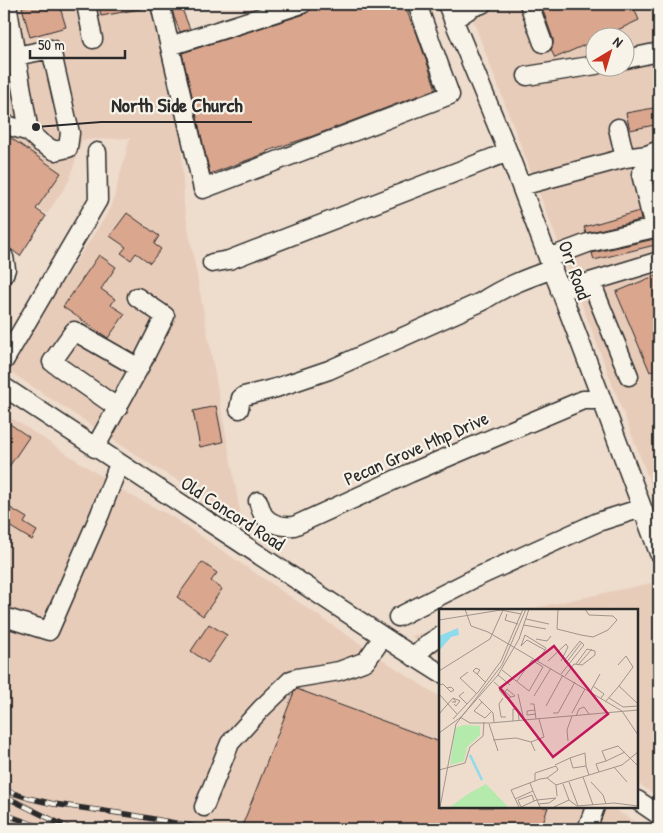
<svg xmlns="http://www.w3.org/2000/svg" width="663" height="833" font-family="'Patrick Hand',sans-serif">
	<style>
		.built { fill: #e8ccba; fill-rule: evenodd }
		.building { fill: #daa68e; stroke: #2b2b2b }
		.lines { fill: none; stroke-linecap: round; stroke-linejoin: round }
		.minor-casing { stroke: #2b2b2b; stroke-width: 21 }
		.minor { stroke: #f7f3e8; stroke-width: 18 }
		.rail-casing { stroke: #2b2b2b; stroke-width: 5.5 }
		.rail { stroke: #f7f3e8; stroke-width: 4; stroke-dasharray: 11; stroke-linecap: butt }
		.labels { text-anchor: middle; stroke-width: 4.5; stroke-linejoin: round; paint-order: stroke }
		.street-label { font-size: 19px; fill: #2b2b2b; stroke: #f7f3e8 }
		.inset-river { fill: none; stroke: #8edbed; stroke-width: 2.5 }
		.inset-road { fill: none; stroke: #a0958c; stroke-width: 1 }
		.view { fill: #c2185b; fill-opacity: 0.15; stroke: #c2185b; stroke-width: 2.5 }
		.inset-edge { fill: none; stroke: #2b2b2b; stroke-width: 2.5 }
		.leader { fill: none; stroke: #2b2b2b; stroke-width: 2 }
		.callout-dot { fill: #2b2b2b; stroke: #f7f3e8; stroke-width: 2 }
		.callout-label { font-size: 20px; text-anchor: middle; font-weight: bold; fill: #2b2b2b; stroke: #f7f3e8; stroke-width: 4.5; stroke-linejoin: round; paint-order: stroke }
	</style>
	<rect width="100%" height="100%" fill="#eedccd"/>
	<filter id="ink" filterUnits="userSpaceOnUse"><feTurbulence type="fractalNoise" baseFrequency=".02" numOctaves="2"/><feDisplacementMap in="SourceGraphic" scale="10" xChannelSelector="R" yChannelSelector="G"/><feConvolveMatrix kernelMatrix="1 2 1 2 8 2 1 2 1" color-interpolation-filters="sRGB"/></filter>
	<g filter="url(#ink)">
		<!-- built -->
		<path class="built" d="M4,4H141L143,10L158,6L181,130L184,205L242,522L190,486L159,470L6,369L111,208L130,138L82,140L69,181L47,214L27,201L12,223L4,216Z
			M467,4H659V506L469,10ZM596,38H626V68H596Z
			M4,413L130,495L171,516L403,673L440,697V807H611L646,829H4Z
			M651,583L659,606V797L637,783V610H525Z
			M440,629V655L411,636Z"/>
		<!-- building -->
		<path class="building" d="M34,4H59L66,27L30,37L22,7Z
			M99,4H140V9L101,16Z
			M171,4H180L190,29L180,32L174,17Z
			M326,4H404L415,31H416L436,89L310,137L267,151V153L210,174L182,53L305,14L309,11L312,8V9Z
			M543,4H555L558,10L571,4H632L639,20L600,38H596V40L555,58L551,50L553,44V39L541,5Z
			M659,107V124L630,130L626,113Z
			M4,135L8,136L61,173L36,209L46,216L20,256L8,247L4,246Z
			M639,211L641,220L586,233L584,227Z
			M127,213L159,236L154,244L161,249L150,263L136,253L131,260L121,253L126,247L110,236Z
			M659,238V244L594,260L592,253Z
			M99,255L116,267L101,289L115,299L111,305L125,314L108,338L63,307Z
			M659,274V368L650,372L616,292Z
			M216,406L223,442L200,447L193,411Z
			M4,420L29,437L4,474Z
			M4,504L27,518L24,523L37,531L32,540L4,523Z
			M202,562L217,573L211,581L222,589L203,616L177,597Z
			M209,624L227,635L208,663L191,651Z
			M297,689L440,742V807H548L541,829H241L294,692Z"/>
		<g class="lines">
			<defs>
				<path id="minor" d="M7,4L29,132
					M86,4L93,39
					M160,4L203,189L450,95L417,4
					M447,4L508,152L602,400L659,553
					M529,4L543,43
					M453,20L473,7L482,4
					M170,46L302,4
					M626,59L659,52
					M527,76L596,65
					M4,124L29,132L41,143L55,151L68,148L70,133L51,49L16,56
					M625,158L647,155L659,150
					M521,186L625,158L618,128
					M654,228L641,174L659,169
					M4,257L6,269L4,274
					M548,258L588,243L659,227
					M212,263L229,260L508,152
					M591,282L629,376
					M560,291L659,261
					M4,361L98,200L97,152
					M4,387L399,647L440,673
					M118,408L52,362L74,331L139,368
					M239,409L241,398L244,396L276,388L329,370L481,302C503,287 527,278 553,269
					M95,448L139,368L165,316L137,297
					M258,501C260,506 261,512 264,516C271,525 284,527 294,526L410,473L583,400H602
					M4,617L49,631L100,514L119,464
					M398,617L475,578L598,522L642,508
					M414,657L429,643L440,636
					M637,800L659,815
					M204,807L230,743L261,709L291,680L297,678L339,671L366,661L383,637
					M587,829L595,807"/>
			</defs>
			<!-- minor casing -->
			<use href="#minor" class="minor-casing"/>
			<!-- minor -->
			<use href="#minor" class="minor"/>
			<defs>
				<path id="rail" d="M4,790L28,798L54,804L132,815L207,829
					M4,796L71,829
					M4,814L46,829"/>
			</defs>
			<!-- rail casing -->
			<use href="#rail" class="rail-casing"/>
			<!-- rail -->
			<use href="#rail" class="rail"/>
		</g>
	</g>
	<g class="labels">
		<!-- street labels -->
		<g class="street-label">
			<text transform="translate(575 270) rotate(70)" y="7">Orr Road</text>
			<text transform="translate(416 448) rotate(-24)" y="7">Pecan Grove Mhp Drive</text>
			<text transform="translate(233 513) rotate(33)" y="7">Old Concord Road</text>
		</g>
	</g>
	<!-- overview -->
	<g transform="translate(439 609)">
		<rect width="199" height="199" fill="#eedccd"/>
		<path d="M25,116L41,117V126L28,138L25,152L11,156L16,119ZM47,175L69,198H11L29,185Z" fill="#b4eaac"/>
		<path d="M19,19L20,26L12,28L0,42V27Z" fill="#8edbed"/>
		<path class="inset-river" d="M31,146L43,171"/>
		<path class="inset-road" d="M26,0L32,17L49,23L183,102L199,126M119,0L118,20L142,26L154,28L169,21L178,11L174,7L150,6L146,0M68,5L66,11L79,15M87,10L110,15M0,11L62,1L82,5M85,16L107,20M97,30L108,32L112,27M99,52L100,49L104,44L106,41L107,39L86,26L82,37L88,31L106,41M109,52L127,35L129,38L122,52M127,54L143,33M139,56L153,40M179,56L187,47L194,58L180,77M63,61L90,82L104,58L93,51L78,72M0,62L51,30L64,1M29,63L21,69L38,85M38,65L41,61L37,59L34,62L38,65L45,72L47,73M122,65L145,36L141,32L125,52L129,56M59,66L71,76M126,67L135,55L143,56L147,53L156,46V42L148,40L137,55M55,73L72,88M0,76L4,75L12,83L15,81L12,78L8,79M154,77L165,85L162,89M62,79L60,81L67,89L72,88M25,83L20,87L28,95M66,83L68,80L76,87L72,88M151,83L161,65M0,85L18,105M79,85L85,111M95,87L112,59M14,89L21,92L17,97L15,95M64,89L60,95L62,108H67M170,89L184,98L199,97M40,90L54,104L55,113M167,92L180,77L199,95M43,93L35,102L46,109L53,102M91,95H95L97,110M107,97L124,66M96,101L88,102V106L97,105M114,104H119L136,73M133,104L146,80M0,105L14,89L17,93H13M137,107L140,100L145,98L150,105M21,108L31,114H51L199,101M14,110L40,82L62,52L84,0M74,112V100L79,101L80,111M50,115L59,142M0,124L22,108L59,66L80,30L90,0M54,131L77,129L92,133L96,142M129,132L128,121L133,107M92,133L105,128L100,110M167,152L186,143M116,156L131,149M147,157L146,144L131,149L134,159L147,157L150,166M175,158L188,173M0,161L26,154L31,138L44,127L45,113M160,163L157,155L167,152L163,142L179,137L199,157M144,168L154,196M96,172V164L117,157L119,161L108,169M130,173L139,197M152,173L164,186L167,195M124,175L130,191L138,197L175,194L199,197M117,176L183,156L199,143M94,182L98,191L117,189L110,194L99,195M76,190L94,182L91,174M95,192L93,186L79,191L82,198L95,192L98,191L101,198M1,198L17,115L63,56L87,0M80,198L72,181L101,170L108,169L117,176L118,187M115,198L130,191"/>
		<path class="view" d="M115,37L169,105L114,148L61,79Z"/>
		<rect width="199" height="199" class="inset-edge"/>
	</g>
	<!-- callouts -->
	<path class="leader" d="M36 127L101 122H252"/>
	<circle class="callout-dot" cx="36" cy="127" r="5"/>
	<g class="callout-label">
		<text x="177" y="112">North Side Church</text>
	</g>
	<!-- margin -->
	<rect width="663" height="833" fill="none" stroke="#f7f3e8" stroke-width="20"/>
	<rect x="10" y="10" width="643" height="813" fill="none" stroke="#2b2b2b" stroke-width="2" filter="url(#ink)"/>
	<!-- north arrow -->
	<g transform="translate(610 52) rotate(38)"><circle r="24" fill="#f7f3e8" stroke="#a5a39c"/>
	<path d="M0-4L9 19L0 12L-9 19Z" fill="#c8321e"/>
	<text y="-8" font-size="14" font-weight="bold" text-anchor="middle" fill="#2b2b2b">N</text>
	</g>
	<!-- scale -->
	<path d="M30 50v8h95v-8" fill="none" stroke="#2b2b2b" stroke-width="2.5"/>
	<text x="38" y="50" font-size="15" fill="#2b2b2b" stroke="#f7f3e8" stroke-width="4" paint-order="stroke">50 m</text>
</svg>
